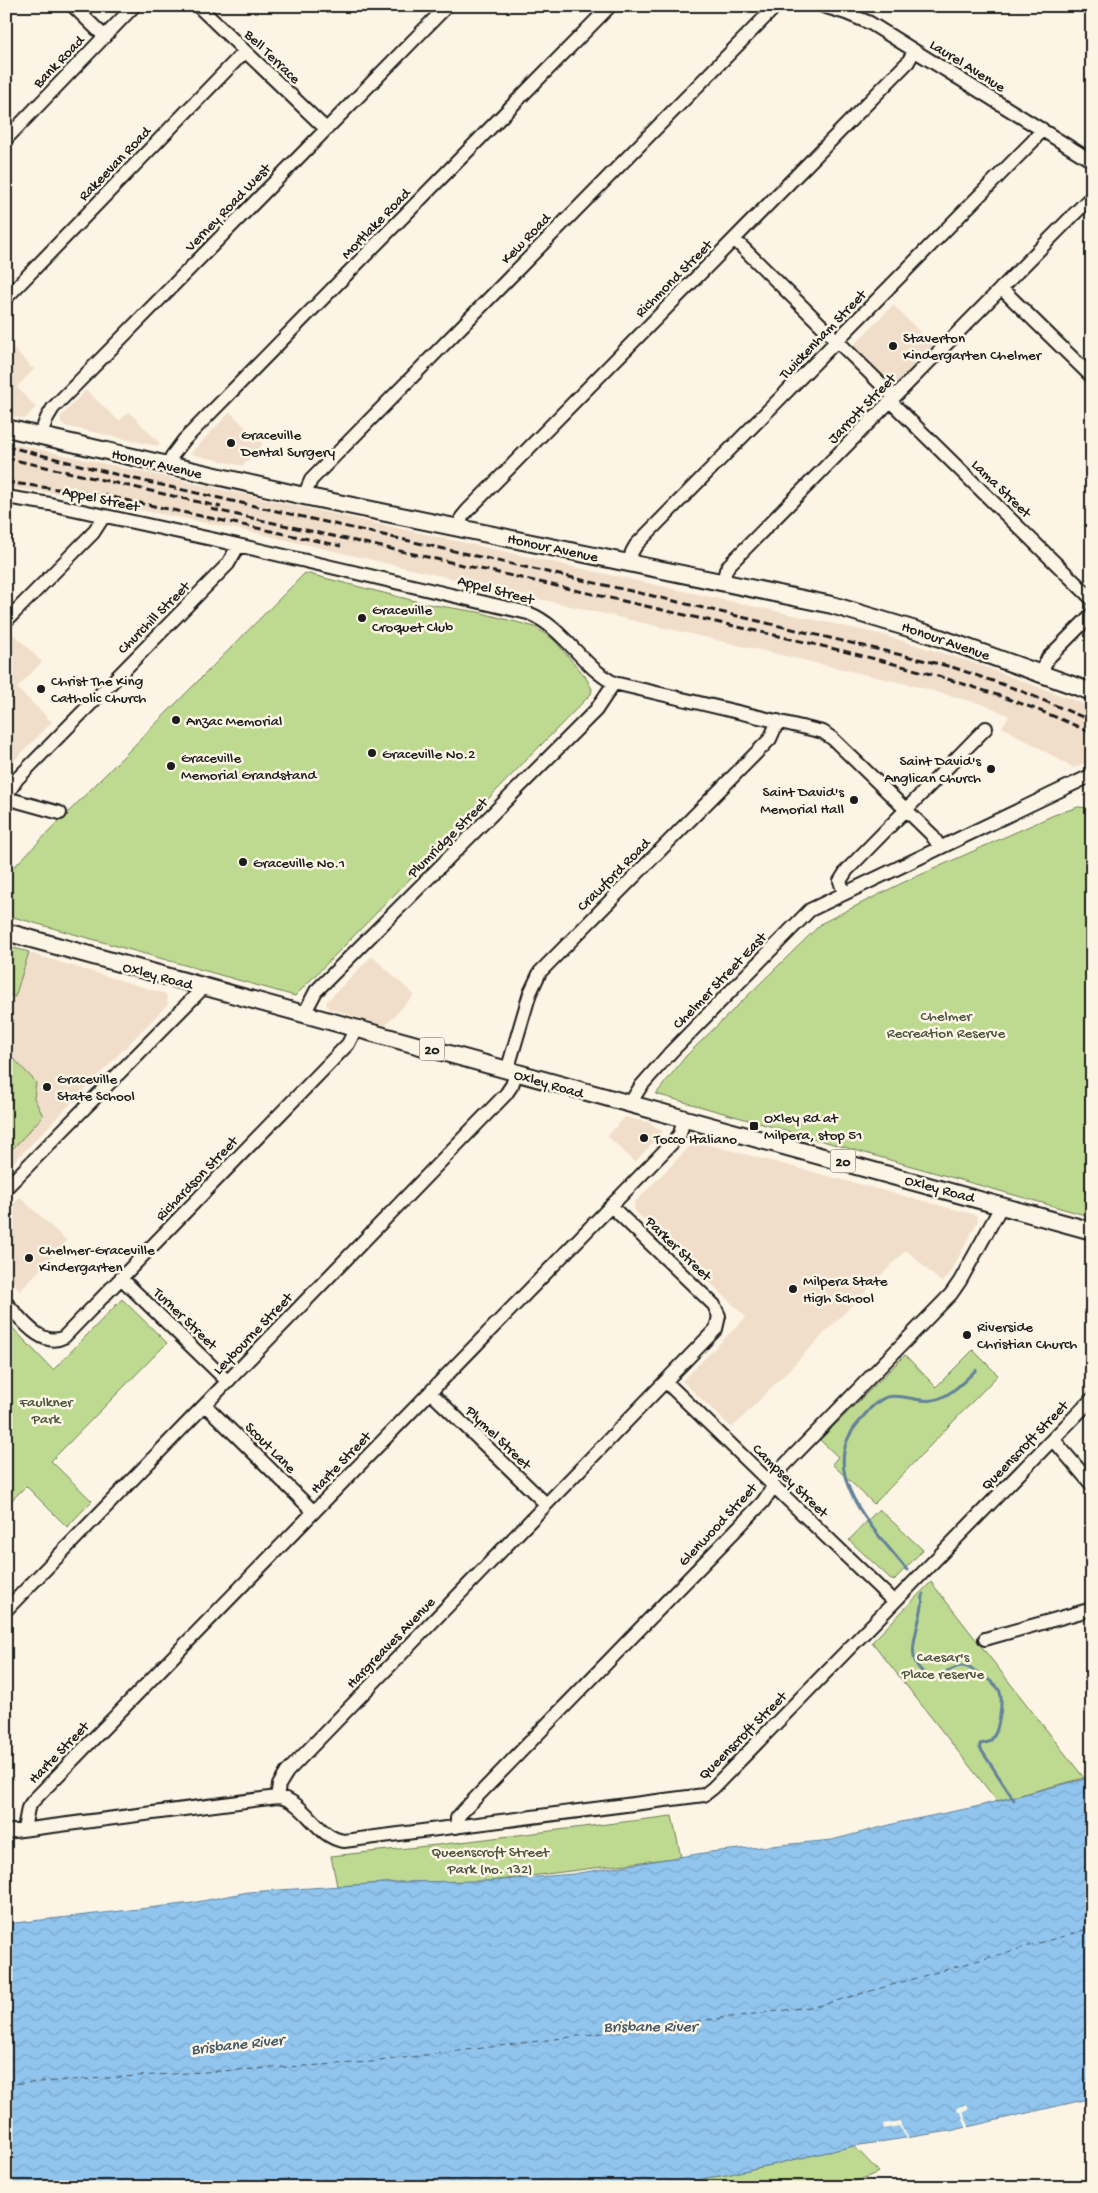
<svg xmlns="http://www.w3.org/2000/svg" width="1098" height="2193" font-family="'Gochi Hand',sans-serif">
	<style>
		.built { fill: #f1deca }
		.green { fill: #beda91; stroke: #6d7b56 }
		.water { fill: url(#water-waves); stroke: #62819a }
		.pier { fill: #fcf5e5 }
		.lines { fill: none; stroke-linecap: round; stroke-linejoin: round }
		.stream { stroke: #62819a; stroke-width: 3 }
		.ferry { stroke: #455766; stroke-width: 1; stroke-dasharray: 6 5; stroke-linecap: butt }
		.minor-casing { stroke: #1c1c1c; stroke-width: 16 }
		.major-casing { stroke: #1c1c1c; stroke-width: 20 }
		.minor { stroke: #fcf5e5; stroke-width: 12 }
		.major { stroke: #fcf5e5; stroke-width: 16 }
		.rail { stroke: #1c1c1c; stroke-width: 3; stroke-dasharray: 8 4; stroke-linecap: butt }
		.poi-dot { fill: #1c1c1c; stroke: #fcf5e5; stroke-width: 2 }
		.labels { text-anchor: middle; stroke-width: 5; stroke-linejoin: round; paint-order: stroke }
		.shield { fill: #fcf5e5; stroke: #5f5d58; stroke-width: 1 }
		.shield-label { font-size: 14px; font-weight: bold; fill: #1c1c1c }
		.street-label { font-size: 15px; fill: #1c1c1c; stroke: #fcf5e5 }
		.poi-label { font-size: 15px; fill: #1c1c1c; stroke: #fcf5e5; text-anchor: start }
		.park-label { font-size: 15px; fill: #4d553f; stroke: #fcf5e5 }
		.water-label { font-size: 16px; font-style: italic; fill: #455766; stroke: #fcf5e5 }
	</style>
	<defs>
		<pattern id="water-waves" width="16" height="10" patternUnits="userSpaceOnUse" patternTransform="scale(1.25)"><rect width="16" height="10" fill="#91c5ee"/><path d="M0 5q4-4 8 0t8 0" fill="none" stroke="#7ca9cc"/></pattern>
	</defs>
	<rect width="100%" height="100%" fill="#fcf5e5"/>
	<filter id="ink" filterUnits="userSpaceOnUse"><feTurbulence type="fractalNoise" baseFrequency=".02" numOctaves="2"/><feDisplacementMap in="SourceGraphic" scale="10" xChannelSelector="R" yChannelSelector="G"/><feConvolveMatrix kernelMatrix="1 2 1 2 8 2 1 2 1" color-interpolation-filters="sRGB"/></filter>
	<g filter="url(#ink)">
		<!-- built -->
		<path class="built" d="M893,305L934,346L894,387L853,346Z
			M6,341L30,365L29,367L35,368L17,387L36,407L25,419L6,415Z
			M86,390L119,421L129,412L160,443L157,446L65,426L61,422V416Z
			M230,412L263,444L243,466L190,454Z
			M6,442L884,635L980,665L1092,707V760L1074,768L1002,727L1009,716L988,706L919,687L256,533L60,494L6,487Z
			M14,634L42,662L17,688L52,722L6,769V642Z
			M6,946L166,994L168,1004L6,1170Z
			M372,956L414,995L385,1026L328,1008L326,1002Z
			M625,1117L651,1123L663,1132L635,1162L607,1136Z
			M695,1141L976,1215L978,1221L949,1275L942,1283L906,1250L732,1428L682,1381L746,1317L635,1211L634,1203Z
			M20,1197L67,1241L20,1291L6,1274V1212Z"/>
		<!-- green -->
		<path class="green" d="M305,573L427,604L478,612L535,627L554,640L585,676L592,689L591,694L295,996L6,915V875Z
			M1078,807L1092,808V1217L656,1094L686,1056L822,923L900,884L1054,815Z
			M6,946L29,952L15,997L6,994Z
			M7,1052L36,1082L34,1098L43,1116L6,1156Z
			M122,1299L167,1343L51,1461L92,1501L67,1527L26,1486L6,1506V1321L53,1370Z
			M973,1350L998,1375L874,1504L832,1464L838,1457L820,1440L905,1355L936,1387Z
			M879,1509L923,1550L893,1581L849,1540Z
			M931,1582L1084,1778L997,1801L872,1642Z
			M672,1816L681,1857L491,1881L402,1882L337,1886L331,1856L437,1845Z
			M854,2146L879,2172L842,2187H672L706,2178L726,2175Z"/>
		<!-- water -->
		<path class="water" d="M1092,1777V2098L950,2131L854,2146L726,2175L706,2178L672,2187H6V1924L192,1903L248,1892L402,1882L491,1881L573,1874L710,1852L832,1840L901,1822L975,1807Z"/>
		<!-- pier -->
		<path class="pier" d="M967,2104L969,2109L963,2111L970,2129L967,2130L961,2112H958L957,2108Z
			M901,2121V2126L910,2140H908L899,2126L884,2129L883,2124Z"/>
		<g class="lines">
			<!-- stream -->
			<path class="stream" d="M907,1570C876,1531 814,1472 859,1422C866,1413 875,1401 887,1397C902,1393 918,1403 933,1400C949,1398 965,1380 976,1370
				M923,1594C924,1618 904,1650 919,1668C935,1689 948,1665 963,1666C971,1667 998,1684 1000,1692C1002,1698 1001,1708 1000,1715C998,1725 997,1735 989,1742L980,1744V1748L1014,1800"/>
			<!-- ferry -->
			<path class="ferry" d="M6,2084L371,2062L818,2006L1092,1928"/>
			<defs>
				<path id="minor" d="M73,6L105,37
					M198,6L326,129
					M823,6L846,13L870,23L1092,161
					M6,139L134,6
					M734,239L894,397
					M1001,288L1092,377
					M6,298L245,51
					M890,401L1092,599
					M40,436L47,418L53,408L447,6
					M168,466L172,456L184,440L610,6
					M304,496L311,480L776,6
					M6,497L50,504L216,540L528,613C564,627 581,666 614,683L823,732L833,739L931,834L940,847
					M459,529L462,517L467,511L908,62L914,51
					M629,563L632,552L636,545L1033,141L1042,129
					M723,582L726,570L729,565L1092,196
					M6,621L93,533L104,516
					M1041,673L1048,658L1092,614
					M6,796L17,779L228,564L238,546
					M6,798L60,813
					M844,893L840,881L847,870L986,728
					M304,1014L316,991L596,710L614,683
					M507,1071L530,993L540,972L770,739L778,721
					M629,1105L641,1086L671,1052L810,910L1092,775
					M6,1188L203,988
					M121,1278L228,1382
					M6,1303C20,1317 41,1349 64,1337L348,1044L356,1028
					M666,1382L894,1602
					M430,1392L546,1504
					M205,1405L314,1512
					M1053,1439L1092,1485
					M6,1610L506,1094L512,1085L516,1074
					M985,1639L1092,1609
					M277,1797L279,1785L287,1772L716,1329L719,1316L714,1305L611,1206
					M457,1827V1818L462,1812L763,1502L771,1490L773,1477L951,1294L960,1281L1002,1205
					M24,1829L28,1808L33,1801L676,1139L680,1134L684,1118
					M6,1832L277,1797C305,1799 316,1838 344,1841L704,1795L713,1788L1092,1399"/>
				<path id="major" d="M6,428L304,496L832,605L929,634L1092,692
					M6,932L1092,1231"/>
			</defs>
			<!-- minor casing -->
			<use href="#minor" class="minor-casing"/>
			<!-- major casing -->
			<use href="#major" class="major-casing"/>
			<!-- minor -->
			<use href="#minor" class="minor"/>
			<!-- major -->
			<use href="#major" class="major"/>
			<!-- rail -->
			<path class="rail" d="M6,446L126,477L653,596L952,667L1019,690L1092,721
				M6,458L221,507
				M6,482L107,496L341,546
				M211,509C373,545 536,581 698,618C831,648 967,675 1092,733"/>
		</g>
	</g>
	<!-- markers -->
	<g class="poi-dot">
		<circle cx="893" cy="346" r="5"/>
		<circle cx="231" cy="443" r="5"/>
		<circle cx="362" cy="618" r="5"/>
		<circle cx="41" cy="689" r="5"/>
		<circle cx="176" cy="720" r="5"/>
		<circle cx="372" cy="753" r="5"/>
		<circle cx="171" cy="766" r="5"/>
		<circle cx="991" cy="769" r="5"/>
		<circle cx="854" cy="800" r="5"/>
		<circle cx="243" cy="862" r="5"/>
		<circle cx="47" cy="1087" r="5"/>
		<rect x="749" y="1121" width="10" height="10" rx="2.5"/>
		<circle cx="644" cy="1138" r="5"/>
		<circle cx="29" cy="1258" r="5"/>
		<circle cx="793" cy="1289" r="5"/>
		<circle cx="967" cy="1335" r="5"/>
	</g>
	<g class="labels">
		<!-- shield labels -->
		<g class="shield">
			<rect x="419.5" y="1037.5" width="25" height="23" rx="4"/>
			<rect x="830.5" y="1149.5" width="25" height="23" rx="4"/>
		</g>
		<g class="shield-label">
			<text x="432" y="1054">20</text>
			<text x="843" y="1166">20</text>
		</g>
		<!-- street labels -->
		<g class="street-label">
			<text transform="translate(273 56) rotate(44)" y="5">Bell Terrace</text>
			<text transform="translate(58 61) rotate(-46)" y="5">Bank Road</text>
			<text transform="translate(968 65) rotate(32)" y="5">Laurel Avenue</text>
			<text transform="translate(114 163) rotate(-46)" y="5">Rakeevan Road</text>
			<text transform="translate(227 207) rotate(-46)" y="5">Verney Road West</text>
			<text transform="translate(375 223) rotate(-46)" y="5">Mortlake Road</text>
			<text transform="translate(525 238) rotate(-46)" y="5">Kew Road</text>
			<text transform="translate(673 278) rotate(-45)" y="5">Richmond Street</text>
			<text transform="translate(822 334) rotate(-46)" y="5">Twickenham Street</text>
			<text transform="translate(861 408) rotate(-46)" y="5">Jarrott Street</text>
			<text transform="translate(157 463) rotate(13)" y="5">Honour Avenue</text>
			<text transform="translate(1002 488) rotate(44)" y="5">Lama Street</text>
			<text transform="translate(101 498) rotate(12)" y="5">Appel Street</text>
			<text transform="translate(553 547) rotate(12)" y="5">Honour Avenue</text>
			<text transform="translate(496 589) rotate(15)" y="5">Appel Street</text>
			<text transform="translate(153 617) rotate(-45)" y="5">Churchill Street</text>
			<text transform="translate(946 640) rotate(19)" y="5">Honour Avenue</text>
			<text transform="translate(447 837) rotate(-45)" y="5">Plumridge Street</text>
			<text transform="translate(613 874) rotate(-45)" y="5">Crawford Road</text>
			<text transform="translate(158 975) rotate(15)" y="5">Oxley Road</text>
			<text transform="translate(719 980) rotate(-46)" y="5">Chelmer Street East</text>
			<text transform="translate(549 1083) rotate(16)" y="5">Oxley Road</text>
			<text transform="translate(196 1178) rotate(-46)" y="5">Richardson Street</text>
			<text transform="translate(940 1188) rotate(15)" y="5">Oxley Road</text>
			<text transform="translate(679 1248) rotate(44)" y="5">Parker Street</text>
			<text transform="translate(186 1318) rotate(44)" y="5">Turner Street</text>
			<text transform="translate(252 1333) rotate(-46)" y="5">Leybourne Street</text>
			<text transform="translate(499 1437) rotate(44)" y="5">Plymel Street</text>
			<text transform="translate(1024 1445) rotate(-46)" y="5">Queenscroft Street</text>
			<text transform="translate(271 1447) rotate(45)" y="5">Scout Lane</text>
			<text transform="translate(340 1462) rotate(-46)" y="5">Harte Street</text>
			<text transform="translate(791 1480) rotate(44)" y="5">Campsey Street</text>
			<text transform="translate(717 1524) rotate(-47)" y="5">Glenwood Street</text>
			<text transform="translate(390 1642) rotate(-46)" y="5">Hargreaves Avenue</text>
			<text transform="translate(742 1735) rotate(-45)" y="5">Queenscroft Street</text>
			<text transform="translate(58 1752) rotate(-46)" y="5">Harte Street</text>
		</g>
		<!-- poi labels -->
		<g class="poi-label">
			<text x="903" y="342">Staverton<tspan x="903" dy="17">Kindergarten Chelmer</tspan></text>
			<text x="241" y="439">Graceville<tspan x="241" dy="17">Dental Surgery</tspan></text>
			<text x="372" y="614">Graceville<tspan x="372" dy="17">Croquet Club</tspan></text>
			<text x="51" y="685">Christ The King<tspan x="51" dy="17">Catholic Church</tspan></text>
			<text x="186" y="725">Anzac Memorial</text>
			<text x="382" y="758">Graceville No.2</text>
			<text x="181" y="762">Graceville<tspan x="181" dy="17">Memorial Grandstand</tspan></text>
			<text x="981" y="765" text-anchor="end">Saint David's<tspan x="981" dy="17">Anglican Church</tspan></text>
			<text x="844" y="796" text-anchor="end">Saint David's<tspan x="844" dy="17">Memorial Hall</tspan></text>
			<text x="253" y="867">Graceville No.1</text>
			<text x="57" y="1083">Graceville<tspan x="57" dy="17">State School</tspan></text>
			<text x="764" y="1122">Oxley Rd at<tspan x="764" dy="17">Milpera, stop 51</tspan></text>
			<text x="654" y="1143">Tocco Italiano</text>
			<text x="39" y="1254">Chelmer-Graceville<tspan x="39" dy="17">Kindergarten</tspan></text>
			<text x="803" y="1285">Milpera State<tspan x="803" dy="17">High School</tspan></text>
			<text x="977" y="1331">Riverside<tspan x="977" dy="17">Christian Church</tspan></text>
		</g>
		<!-- park labels -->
		<g class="park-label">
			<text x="946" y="1020">Chelmer<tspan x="946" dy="17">Recreation Reserve</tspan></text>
			<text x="46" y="1406">Faulkner<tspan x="46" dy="17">Park</tspan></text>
			<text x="943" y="1661">Caesar's<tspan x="943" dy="17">Place reserve</tspan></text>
			<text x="490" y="1856">Queenscroft Street<tspan x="490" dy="17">Park (no. 132)</tspan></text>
		</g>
		<!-- water labels -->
		<g class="water-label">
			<text x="650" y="2031">Brisbane River</text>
			<text transform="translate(237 2043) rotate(-6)" y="6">Brisbane River</text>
		</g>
	</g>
	<!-- margin -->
	<rect width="1098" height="2193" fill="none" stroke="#fcf5e5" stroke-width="25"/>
	<rect x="12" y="12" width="1073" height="2168" fill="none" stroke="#1c1c1c" stroke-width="2" filter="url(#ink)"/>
</svg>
